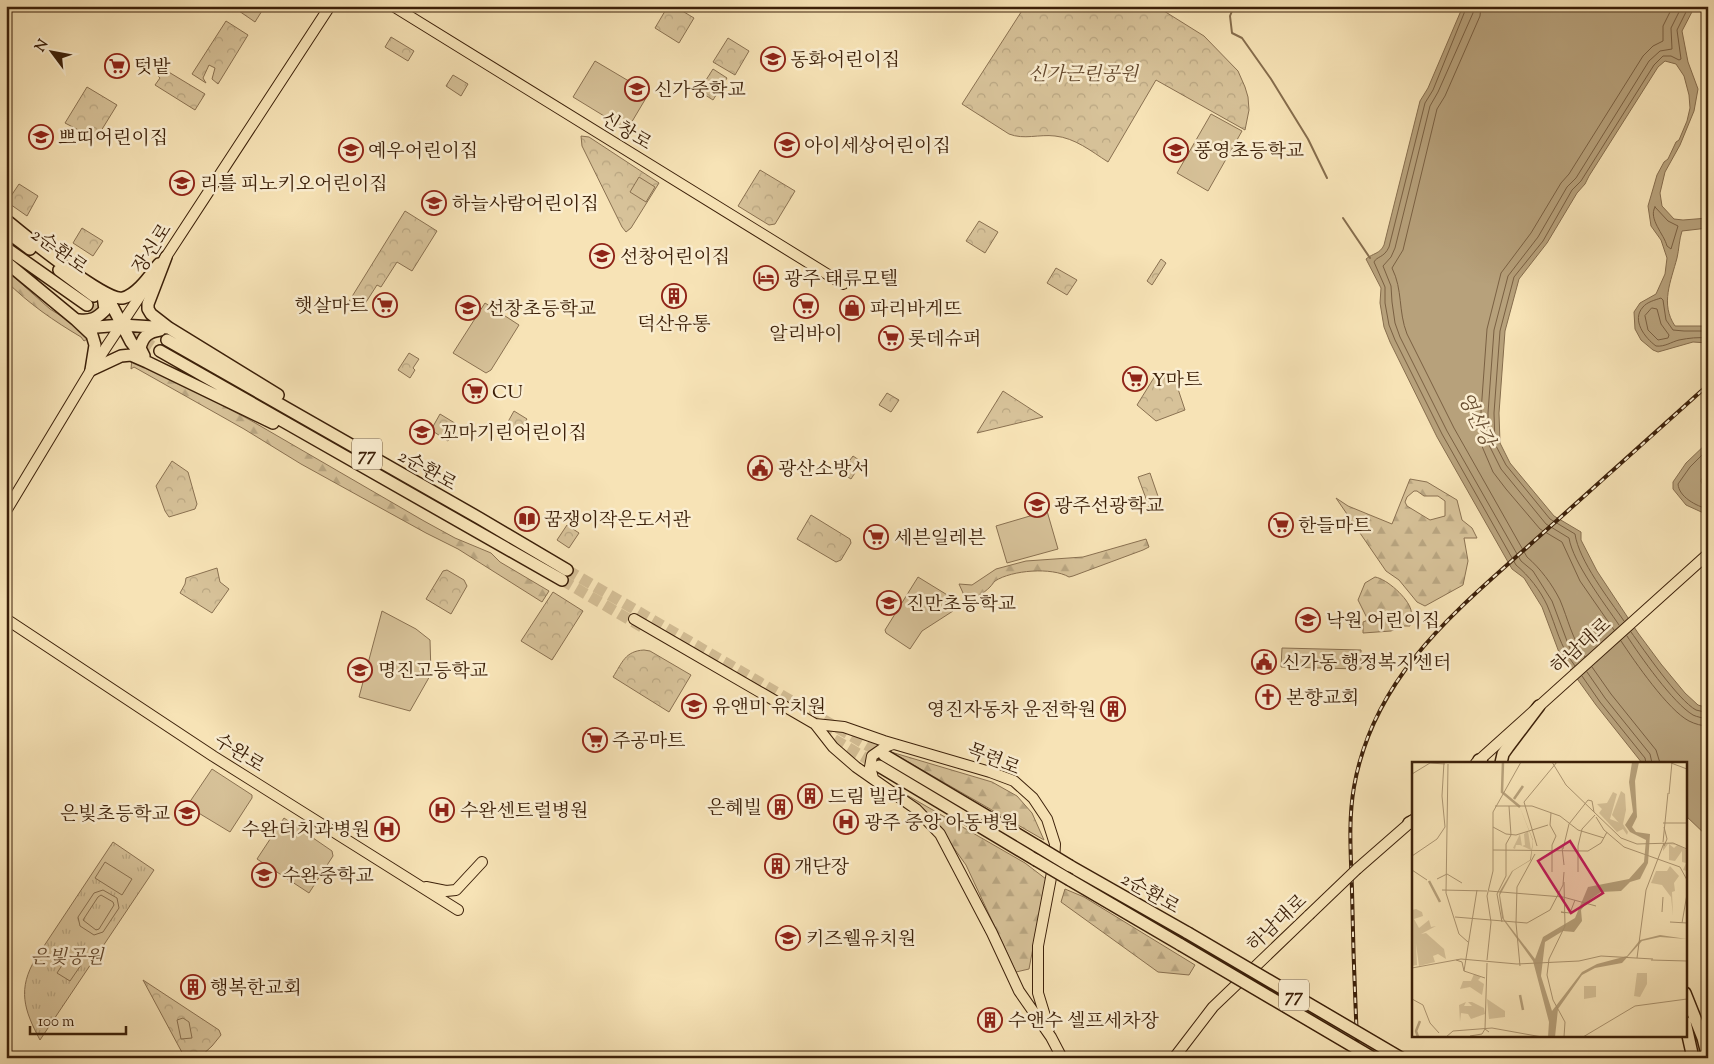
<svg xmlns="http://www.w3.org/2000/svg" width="1714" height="1064" font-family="'Sorts Mill Goudy','Noto Serif KR',serif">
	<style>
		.grass { fill: url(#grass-tufts); stroke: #8a7151 }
		.forest { fill: url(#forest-firs); stroke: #8a7151; fill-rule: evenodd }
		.park { fill: url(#park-crowns); stroke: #8a7151 }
		.pitch { fill: #d7c299; stroke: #8a7151; fill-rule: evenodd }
		.water { fill: #b7a17b; stroke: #866d4d }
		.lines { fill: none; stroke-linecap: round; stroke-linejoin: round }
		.shore { stroke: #7a6042; stroke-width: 1 }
		.stream { stroke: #866d4d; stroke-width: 2 }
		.highway-tunnel { stroke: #d2bc93; stroke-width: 11; stroke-dasharray: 11 5.5; stroke-linecap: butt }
		.major-casing { stroke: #3c2009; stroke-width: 12 }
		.highway-casing { stroke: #3c2009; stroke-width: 14 }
		.major { stroke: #f7e3b6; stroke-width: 10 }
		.highway { stroke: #f7e3b6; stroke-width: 11 }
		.rail-casing { stroke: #3c2009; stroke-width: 4 }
		.rail { stroke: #faedd0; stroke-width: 2; stroke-dasharray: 5.5; stroke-linecap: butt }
		.major-bridge-casing { stroke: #3c2009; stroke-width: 12; stroke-linecap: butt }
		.highway-bridge-casing { stroke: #3c2009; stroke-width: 14; stroke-linecap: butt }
		.major-bridge { stroke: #f7e3b6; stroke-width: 10 }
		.highway-bridge { stroke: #f7e3b6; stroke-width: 11 }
		.labels { text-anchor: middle; stroke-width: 5; stroke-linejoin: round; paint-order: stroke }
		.shield { fill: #faedd0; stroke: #755e45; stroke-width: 1 }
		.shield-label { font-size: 18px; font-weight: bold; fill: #3c2009 }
		.poi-label { font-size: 19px; fill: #3c2009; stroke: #faedd0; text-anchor: start }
		.park-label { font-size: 19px; font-style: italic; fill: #63482d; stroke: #faedd0 }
		.street-label { font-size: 19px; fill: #3c2009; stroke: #faedd0 }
		.water-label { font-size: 20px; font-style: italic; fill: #674d31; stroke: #faedd0 }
		.inset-river { fill: none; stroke: #b7a17b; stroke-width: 2.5 }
		.inset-road { fill: none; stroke: #ac9571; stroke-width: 1 }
		.view { fill: #c2185b; fill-opacity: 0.15; stroke: #c2185b; stroke-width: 2.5 }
		.inset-edge { fill: none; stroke: #3c2009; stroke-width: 2.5 }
	</style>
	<defs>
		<pattern id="grass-tufts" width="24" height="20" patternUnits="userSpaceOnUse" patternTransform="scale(1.25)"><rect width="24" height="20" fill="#d7c299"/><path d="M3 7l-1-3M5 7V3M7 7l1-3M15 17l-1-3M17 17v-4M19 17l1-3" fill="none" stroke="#b9a682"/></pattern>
		<pattern id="forest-firs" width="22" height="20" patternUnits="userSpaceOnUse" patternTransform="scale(1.25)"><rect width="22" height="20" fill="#d7c299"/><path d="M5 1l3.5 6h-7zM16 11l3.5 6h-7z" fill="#b9a682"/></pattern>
		<pattern id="park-crowns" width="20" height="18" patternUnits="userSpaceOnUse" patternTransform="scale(1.25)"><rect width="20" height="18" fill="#d7c299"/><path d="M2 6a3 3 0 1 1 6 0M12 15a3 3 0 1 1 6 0" fill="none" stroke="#b9a682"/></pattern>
	</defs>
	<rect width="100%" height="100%" fill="#f7e3b6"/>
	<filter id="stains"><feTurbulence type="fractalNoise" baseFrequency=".004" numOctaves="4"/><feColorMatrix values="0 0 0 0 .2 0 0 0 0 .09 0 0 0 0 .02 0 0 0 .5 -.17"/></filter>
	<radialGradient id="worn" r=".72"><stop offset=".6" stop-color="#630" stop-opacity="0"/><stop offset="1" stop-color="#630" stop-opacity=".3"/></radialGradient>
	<!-- grass -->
	<path class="grass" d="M113,842L154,870L40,1040C24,1010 17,989 36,958Z"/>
	<!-- forest -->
	<path class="forest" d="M6,270L50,309L82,329L89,338L84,341L81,337C54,321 29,304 6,281Z
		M132,358L250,420L424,521L455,538L491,553L500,562L549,591L542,602L458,549L426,533L301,464L244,429L134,367L131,369Z
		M1410,479L1427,482L1457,500L1462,520L1472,528L1477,538H1464L1468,561L1463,585L1425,606L1417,602L1399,580L1386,571L1336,498L1348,506L1392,524ZM1414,491H1417L1424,496H1438L1445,501V516L1430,520L1407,506L1405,502L1407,497Z
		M1146,539L1149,547L1143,550L1073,576L1069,577C1052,567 1012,570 995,581C994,582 991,586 990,587C983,594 975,598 967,602L959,584L972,585L996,569L1026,561L1083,557Z
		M1375,577C1387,579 1408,598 1411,610C1412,615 1411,620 1410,626H1402L1391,631L1363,633V622L1368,620L1358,600L1365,583Z
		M891,752L992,782L1017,796L1032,813L1044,840Z
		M905,794L1025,863L1046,879L1029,969L1016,972L966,865L933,819Z
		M1065,889L1084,897L1195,965L1189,975L1158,972L1061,902Z"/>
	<!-- park -->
	<path class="park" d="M242,6H265L255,22L239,11Z
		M668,6H674L694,18L679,43L655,28Z
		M1025,6H1156L1204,36L1238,71L1245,87L1248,97L1249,110L1245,130L1156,80L1108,162C1091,151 1075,138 1055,136C1039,134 1024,140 1009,134L962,104Z
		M226,21L248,35L218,84L212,79L215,68L209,65L203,78L206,83L192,74Z
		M391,37L414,51L408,61L385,47Z
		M728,38L749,51L735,75L713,62Z
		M162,68L205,94L195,110L155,85L160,78L157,75Z
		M713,69L727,78L713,100L699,91Z
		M453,75L468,84L461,96L446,86Z
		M87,87L117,105L96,139L65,123Z
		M581,136L589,137L659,183L631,228L626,232L622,227L582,146Z
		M760,170L795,191L775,224L769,225L738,206Z
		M19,184L38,196L27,216L7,202Z
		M405,211L437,231L412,271L397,262L381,287L377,285L361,310L348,303Z
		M979,221L998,232L985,253L966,241Z
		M82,228L103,241L93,256L73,243Z
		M1161,259L1166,263L1152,285L1147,281Z
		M1056,268L1077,280L1067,295L1047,283Z
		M409,353L419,359L413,368L415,370L410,378L398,370Z
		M1163,374L1175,380L1185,410L1156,421L1137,405L1155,376Z
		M1003,391L1043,417L977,433Z
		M887,393L899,400L891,412L879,405Z
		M514,411L527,419L520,430L504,429Z
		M440,414L458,425L448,441L431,430Z
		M853,456L862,462L851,479L838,471L847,458L850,460Z
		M172,461L188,472L197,504L195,509L169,517L165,511L156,486Z
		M1150,473L1162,508L1151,512L1138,477Z
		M811,515L850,539L851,543L841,560L836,562L797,539Z
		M567,525L579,533L569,548L557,540Z
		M217,568L220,582L229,589L212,613L180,593L185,584L186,578Z
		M447,570L464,580L467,586L451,614L426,599L443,571Z
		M553,592L583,611L552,660L521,641Z
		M644,650L650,651L691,675L669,712L613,677C622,663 625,651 644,650Z
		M143,980L219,1030L221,1035L212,1046L199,1058H185Z"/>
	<!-- pitch -->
	<path class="pitch" d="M595,61L649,93L627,130L573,97Z
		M1211,114L1242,131L1208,191L1177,173Z
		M639,177L655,187L646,202L630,192Z
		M485,303L519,325L491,370L486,373L453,353Z
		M1047,511L1058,549L1007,563L996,526Z
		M918,577L949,596L953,611L922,631L910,649L886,633L885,630Z
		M382,611L416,629L430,640L431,674L410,711L359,697Z
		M1282,648L1361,650V669L1281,667Z
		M212,769L252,795V798L230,832L187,806Z
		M284,818L332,851L333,856L309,893L257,859Z
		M105,862L132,879L122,895L95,878Z
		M103,890L117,898L119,908L103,932L94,935L80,926L78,917L94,893ZM101,895L113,902L114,905L99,929L96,930L83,920L98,897Z
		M68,956L81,965L70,981L57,973Z
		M183,1018L189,1022L192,1038L181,1039L177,1020Z"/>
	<!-- water -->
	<path class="water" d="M1463,6H1695L1682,31L1688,62L1698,89L1694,111L1680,145L1665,172L1660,193L1662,206L1674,219L1683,220L1708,218V228L1682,231C1679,240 1679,250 1677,258C1671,281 1660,304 1675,326H1708V343L1693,342L1658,352L1653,350L1641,340L1635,329L1634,312L1640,303L1656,294L1665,274L1667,258L1661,240L1651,226L1648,206L1657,175L1664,162L1668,159L1676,142L1679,140L1687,121L1690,108L1689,95L1684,76L1676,64L1665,61L1658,67L1589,176L1585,184L1577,193L1547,243L1519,279L1505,331L1499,413L1500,443L1510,463L1554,516L1581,532V540L1597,571L1638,633L1661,664L1685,693L1698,705L1708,708V837L1685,815V763H1642L1596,705L1560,655L1542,607L1524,578L1512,569L1437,437L1390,342L1384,327L1380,303L1381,288L1366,259C1373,253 1380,254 1384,245L1420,101L1428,88Z
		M1708,442V467L1701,481L1708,496V515L1686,505L1673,489V482L1686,463Z"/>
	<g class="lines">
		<!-- shore -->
		<path class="shore" d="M1467,6L1433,90L1425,103L1389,247C1384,258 1377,256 1374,262L1385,287V303L1389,325L1395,340L1442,434L1516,565C1529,576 1540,590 1547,605C1557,628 1559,645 1575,666
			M1474,6L1473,13L1438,92L1430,106L1395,248L1391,257L1383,266L1391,286L1392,302L1395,323L1400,337L1447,431L1521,561L1533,571L1552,601L1570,649L1579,662
			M1481,6L1480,16L1445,96L1437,109L1403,250L1392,268C1403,290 1398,311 1407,334L1454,428L1527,557C1540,568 1552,584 1560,600C1568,619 1572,639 1585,657
			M1655,207L1668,221L1678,226L1671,249L1667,246C1664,234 1648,219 1655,207Z
			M1652,308L1657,309L1661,324L1669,335L1668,338L1658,340L1648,330L1645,316Z
			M1708,331H1684L1673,330L1666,320L1663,300L1661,298C1655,300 1647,302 1643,307C1631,320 1645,338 1656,346C1665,347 1671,342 1679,340C1689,338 1698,337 1708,338
			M1708,449L1690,467L1678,484C1679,497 1696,506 1708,509
			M1624,621C1609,599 1579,561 1575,534L1550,519L1506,465L1495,444L1494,413L1500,331L1514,277L1543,241L1572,190L1581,181L1654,65L1663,56H1671L1679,60L1681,59L1677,30L1689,6
			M1619,625C1605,604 1573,563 1569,538L1546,524L1501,469L1489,445L1488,413L1494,330L1508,276L1538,237L1567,187L1576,178L1649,61L1660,51L1672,49L1671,28L1682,6
			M1614,630L1580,581L1562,542L1540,529L1506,489L1493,472L1481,444V412L1487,329L1501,273L1531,233L1561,183L1569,174L1643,56L1653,46L1663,41V26L1673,6
			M1631,632C1644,650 1678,700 1696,710C1700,711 1704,712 1708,712
			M1627,636C1640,656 1673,703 1693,715C1697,717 1703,718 1708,719
			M1621,641C1635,662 1668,710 1689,721C1695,724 1702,726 1708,726
			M1592,667L1611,694L1656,750L1660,763
			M1587,672L1605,698L1650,754L1652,763
			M1582,676L1600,702L1645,758L1646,763"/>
		<!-- stream -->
		<path class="stream" d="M1234,6L1230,16L1232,33L1242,38L1271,79L1308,139L1327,178
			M1343,218L1370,258"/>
		<!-- highway-tunnel -->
		<path class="highway-tunnel" d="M87,305L160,351
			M567,570L884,755
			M562,580L642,627
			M820,731L879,766"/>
		<defs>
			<path id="major" d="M393,6L843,284
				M162,263L330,6
				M6,511L91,370L150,281
				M6,619L213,756L458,910
				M634,619L815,724L833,747L856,767L916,809L940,834L992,933L1019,991L1051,1037L1062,1058
				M815,724L844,727L884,741L990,772L1014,781L1033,798L1047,819L1055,844L1054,862L1038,946V993L1049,1029
				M1476,763L1708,554
				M873,778L870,767L872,756L885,747L893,744
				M1357,869L1413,820
				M426,887L446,891L456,890L482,862
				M1174,1058L1213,1007L1309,915"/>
			<path id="highway" d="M6,220C23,234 105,302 123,298C138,294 150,275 159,264
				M6,231L30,249
				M6,248L87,305
				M166,257L148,304V309L151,314L169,328L278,395
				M6,262L75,319L92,335L95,345L91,370
				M59,270L94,296
				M102,293L108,298L131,342L144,359
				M79,320C91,321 96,319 105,310L103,296
				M81,322L97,327L122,325L169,328
				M167,340L479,518L567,570
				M160,351L562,580
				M144,356L140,348C143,336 148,332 160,330
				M91,370L121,356L131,355L147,362L273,423
				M884,755L1037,846
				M1479,760L1482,763
				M1501,763L1503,754L1508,747L1539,706
				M879,766L1036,860
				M1409,823L1413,821
				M1070,866L1188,933
				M1070,880L1181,945
				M1685,993L1703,1038L1708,1058
				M1685,1022L1693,1058"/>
		</defs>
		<!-- major casing -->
		<use href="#major" class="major-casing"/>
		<!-- highway casing -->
		<use href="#highway" class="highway-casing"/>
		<!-- major -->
		<use href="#major" class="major"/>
		<!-- highway -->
		<use href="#highway" class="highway"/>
		<defs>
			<path id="rail" d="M1358,1058C1355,1002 1353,946 1352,890C1351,856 1348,821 1354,787C1374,672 1461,607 1543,533C1598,484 1653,435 1708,385"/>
		</defs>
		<!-- rail casing -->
		<use href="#rail" class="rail-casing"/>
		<!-- rail -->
		<use href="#rail" class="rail"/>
		<defs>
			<path id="major-bridge" d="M1309,915L1357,869"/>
			<path id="highway-bridge" d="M1037,846L1070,866
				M1036,860L1070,880
				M1188,933L1401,1058
				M1181,945L1373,1058"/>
		</defs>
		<!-- major-bridge casing -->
		<use href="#major-bridge" class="major-bridge-casing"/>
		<!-- highway-bridge casing -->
		<use href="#highway-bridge" class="highway-bridge-casing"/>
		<!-- major-bridge -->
		<use href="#major-bridge" class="major-bridge"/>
		<!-- highway-bridge -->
		<use href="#highway-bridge" class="highway-bridge"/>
	</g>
	<!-- icons -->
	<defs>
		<symbol id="school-ring" viewBox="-11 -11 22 22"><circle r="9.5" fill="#faedd0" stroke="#8f2418" stroke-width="1.5"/><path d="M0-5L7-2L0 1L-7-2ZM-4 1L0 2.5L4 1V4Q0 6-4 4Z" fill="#8f2418"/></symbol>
		<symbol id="supermarket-ring" viewBox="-11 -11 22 22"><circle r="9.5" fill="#faedd0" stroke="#8f2418" stroke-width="1.5"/><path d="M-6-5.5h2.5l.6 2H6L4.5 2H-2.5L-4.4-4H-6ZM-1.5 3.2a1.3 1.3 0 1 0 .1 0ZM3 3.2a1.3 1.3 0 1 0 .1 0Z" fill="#8f2418"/></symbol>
		<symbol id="hotel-ring" viewBox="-11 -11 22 22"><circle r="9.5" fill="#faedd0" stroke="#8f2418" stroke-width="1.5"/><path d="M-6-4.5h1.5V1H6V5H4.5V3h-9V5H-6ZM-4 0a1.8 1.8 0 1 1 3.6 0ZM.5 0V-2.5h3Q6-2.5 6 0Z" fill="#8f2418"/></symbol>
		<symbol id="building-ring" viewBox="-11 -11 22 22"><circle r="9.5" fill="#faedd0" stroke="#8f2418" stroke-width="1.5"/><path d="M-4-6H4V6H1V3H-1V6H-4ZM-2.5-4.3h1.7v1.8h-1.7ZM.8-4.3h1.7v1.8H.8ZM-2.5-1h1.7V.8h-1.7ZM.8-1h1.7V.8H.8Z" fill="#8f2418"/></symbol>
		<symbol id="shop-ring" viewBox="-11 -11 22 22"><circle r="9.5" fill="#faedd0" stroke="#8f2418" stroke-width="1.5"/><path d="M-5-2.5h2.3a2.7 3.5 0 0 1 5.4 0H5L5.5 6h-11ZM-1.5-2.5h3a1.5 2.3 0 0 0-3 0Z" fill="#8f2418"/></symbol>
		<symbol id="civic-ring" viewBox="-11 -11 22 22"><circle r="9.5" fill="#faedd0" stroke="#8f2418" stroke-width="1.5"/><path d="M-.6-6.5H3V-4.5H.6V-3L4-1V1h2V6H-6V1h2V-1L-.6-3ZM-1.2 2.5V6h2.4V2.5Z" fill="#8f2418"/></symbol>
		<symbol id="library-ring" viewBox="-11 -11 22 22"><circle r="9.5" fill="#faedd0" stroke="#8f2418" stroke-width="1.5"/><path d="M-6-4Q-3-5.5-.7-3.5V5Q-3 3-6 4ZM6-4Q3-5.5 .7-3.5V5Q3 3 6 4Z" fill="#8f2418"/></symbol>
		<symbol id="church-ring" viewBox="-11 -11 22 22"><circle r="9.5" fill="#faedd0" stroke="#8f2418" stroke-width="1.5"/><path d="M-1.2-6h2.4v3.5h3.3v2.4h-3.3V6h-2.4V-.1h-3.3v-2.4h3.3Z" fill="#8f2418"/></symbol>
		<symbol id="hospital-ring" viewBox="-11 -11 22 22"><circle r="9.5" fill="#faedd0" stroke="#8f2418" stroke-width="1.5"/><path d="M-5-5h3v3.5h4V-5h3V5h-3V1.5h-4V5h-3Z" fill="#8f2418"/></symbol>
	</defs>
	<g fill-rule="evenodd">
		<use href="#school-ring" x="759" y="45" width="28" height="28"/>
		<use href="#supermarket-ring" x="103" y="52" width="28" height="28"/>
		<use href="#school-ring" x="623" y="75" width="28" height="28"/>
		<use href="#school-ring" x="27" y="123" width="28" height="28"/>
		<use href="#school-ring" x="773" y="131" width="28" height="28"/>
		<use href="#school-ring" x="337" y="136" width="28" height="28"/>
		<use href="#school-ring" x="1162" y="136" width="28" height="28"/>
		<use href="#school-ring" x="168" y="169" width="28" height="28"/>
		<use href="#school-ring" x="420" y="189" width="28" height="28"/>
		<use href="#school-ring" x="588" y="242" width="28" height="28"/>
		<use href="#hotel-ring" x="752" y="264" width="28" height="28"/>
		<use href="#building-ring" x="660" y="282" width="28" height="28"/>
		<use href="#supermarket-ring" x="371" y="291" width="28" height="28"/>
		<use href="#supermarket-ring" x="792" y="292" width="28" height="28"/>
		<use href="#school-ring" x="454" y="294" width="28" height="28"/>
		<use href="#shop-ring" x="838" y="294" width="28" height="28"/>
		<use href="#supermarket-ring" x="877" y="324" width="28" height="28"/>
		<use href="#supermarket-ring" x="1121" y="365" width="28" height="28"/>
		<use href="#supermarket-ring" x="461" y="377" width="28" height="28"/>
		<use href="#school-ring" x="408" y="418" width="28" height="28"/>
		<use href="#civic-ring" x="746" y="454" width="28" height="28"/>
		<use href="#school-ring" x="1023" y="491" width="28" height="28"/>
		<use href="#library-ring" x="513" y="505" width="28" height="28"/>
		<use href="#supermarket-ring" x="1267" y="511" width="28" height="28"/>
		<use href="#supermarket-ring" x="862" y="523" width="28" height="28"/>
		<use href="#school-ring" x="875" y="589" width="28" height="28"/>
		<use href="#school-ring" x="1294" y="606" width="28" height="28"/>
		<use href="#civic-ring" x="1250" y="648" width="28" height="28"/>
		<use href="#school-ring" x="346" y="656" width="28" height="28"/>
		<use href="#church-ring" x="1254" y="683" width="28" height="28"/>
		<use href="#school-ring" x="680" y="692" width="28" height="28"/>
		<use href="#building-ring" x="1099" y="695" width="28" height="28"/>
		<use href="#supermarket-ring" x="581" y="726" width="28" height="28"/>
		<use href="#building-ring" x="796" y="782" width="28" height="28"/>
		<use href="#building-ring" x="766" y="793" width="28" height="28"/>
		<use href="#hospital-ring" x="428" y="796" width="28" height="28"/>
		<use href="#school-ring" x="173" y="799" width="28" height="28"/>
		<use href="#hospital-ring" x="832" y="808" width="28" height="28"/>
		<use href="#hospital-ring" x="373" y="815" width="28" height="28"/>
		<use href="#building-ring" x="763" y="852" width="28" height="28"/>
		<use href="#school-ring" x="250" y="861" width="28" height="28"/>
		<use href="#school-ring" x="774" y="924" width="28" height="28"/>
		<use href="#building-ring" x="179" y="973" width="28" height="28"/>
		<use href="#building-ring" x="976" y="1006" width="28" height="28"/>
	</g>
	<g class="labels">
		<!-- shield labels -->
		<g class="shield">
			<rect x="352" y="438.5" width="30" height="31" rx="4"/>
			<rect x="1279" y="979.5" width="30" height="31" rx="4"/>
		</g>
		<g class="shield-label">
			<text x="367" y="460">77</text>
			<text x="1294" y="1001">77</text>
		</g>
		<!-- poi labels -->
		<g class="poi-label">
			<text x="790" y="66">동화어린이집</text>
			<text x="134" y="73">텃밭</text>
			<text x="654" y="96">신가중학교</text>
			<text x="58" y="144">쁘띠어린이집</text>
			<text x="804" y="152">아이세상어린이집</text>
			<text x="368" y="157">예우어린이집</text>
			<text x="1194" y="157">풍영초등학교</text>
			<text x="200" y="190">리틀 피노키오어린이집</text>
			<text x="452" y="210">하늘사람어린이집</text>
			<text x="620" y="263">선창어린이집</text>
			<text x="784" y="285">광주 태류모텔</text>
			<text x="368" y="312" text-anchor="end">햇살마트</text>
			<text x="486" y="315">선창초등학교</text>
			<text x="870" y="315">파리바게뜨</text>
			<text x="674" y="330" text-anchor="middle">덕산유통</text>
			<text x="806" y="340" text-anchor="middle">알리바이</text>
			<text x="908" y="345">롯데슈퍼</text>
			<text x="1152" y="386">Y마트</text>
			<text x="492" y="398">CU</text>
			<text x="440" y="439">꼬마기린어린이집</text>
			<text x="778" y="475">광산소방서</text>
			<text x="1054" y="512">광주선광학교</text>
			<text x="544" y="526">꿈쟁이작은도서관</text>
			<text x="1298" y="532">한들마트</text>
			<text x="894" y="544">세븐일레븐</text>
			<text x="906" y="610">진만초등학교</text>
			<text x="1326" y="627">낙원 어린이집</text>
			<text x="1282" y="669">신가동 행정복지센터</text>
			<text x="378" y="677">명진고등학교</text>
			<text x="1286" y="704">본향교회</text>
			<text x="712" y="713">유앤미 유치원</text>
			<text x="1096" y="716" text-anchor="end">영진자동차 운전학원</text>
			<text x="612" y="747">주공마트</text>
			<text x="828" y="803">드림 빌라</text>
			<text x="762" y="814" text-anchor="end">은혜빌</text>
			<text x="460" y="817">수완센트럴병원</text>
			<text x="170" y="820" text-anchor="end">은빛초등학교</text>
			<text x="864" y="829">광주 중앙 아동병원</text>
			<text x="370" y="836" text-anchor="end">수완더치과병원</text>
			<text x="794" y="873">개단장</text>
			<text x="282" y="882">수완중학교</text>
			<text x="806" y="945">키즈웰유치원</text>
			<text x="210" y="994">행복한교회</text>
			<text x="1008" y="1027">수앤수 셀프세차장</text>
		</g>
		<!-- park labels -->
		<g class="park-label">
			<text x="1083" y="80">신가근린공원</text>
			<text x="67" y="963">은빛공원</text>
		</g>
		<!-- street labels -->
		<g class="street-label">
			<text transform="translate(627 130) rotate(31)" y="7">신창로</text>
			<text transform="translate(151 248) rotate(-57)" y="7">장신로</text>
			<text transform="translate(60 250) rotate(36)" y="7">2순환로</text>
			<text transform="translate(428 469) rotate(30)" y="7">2순환로</text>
			<text transform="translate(1580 645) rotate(-42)" y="7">하남대로</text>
			<text transform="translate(240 752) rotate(32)" y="7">수완로</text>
			<text transform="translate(994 758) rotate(22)" y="7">목련로</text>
			<text transform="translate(1151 892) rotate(30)" y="7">2순환로</text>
			<text transform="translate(1276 922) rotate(-43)" y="7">하남대로</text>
		</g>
		<!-- water labels -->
		<g class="water-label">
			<text transform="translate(1477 419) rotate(64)" y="7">영산강</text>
		</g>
	</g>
	<!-- overview -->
	<g transform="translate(1412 762)">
		<rect width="275" height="275" fill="#f7e3b6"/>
		<path d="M201,30L205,32L198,57L211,62L216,70L215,73L211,67L205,70L187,51L190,47L185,42L195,41ZM251,81H259L266,83L275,88V109L271,108L274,101L270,100V89L263,99L257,98V82L262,86L265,83L256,82L251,89ZM258,104L267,114L262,121L263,129L260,130L261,154L259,135L250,123L239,121L244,109H255ZM4,147L10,150L11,154L2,157L7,166L17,158L19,165L24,164L9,172L14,171L32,187L34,197L26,192L21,194L23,200L7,204L4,182L5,203L0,204V148ZM62,212L69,215L66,218L72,222L70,233L58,225L48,227L51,219H59ZM75,237L93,249V255L77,257ZM54,240L52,244H60L56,240H60L72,246L73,252L59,257L56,252L49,251L48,260L47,243Z" fill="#d7c299"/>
		<path d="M116,69L119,88L108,83H104L103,87L101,86L108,72L110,84L113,83L112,72ZM225,211H235V222L228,235L222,234ZM172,224H184V235L172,237Z" fill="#d7c299"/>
		<path d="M209,29L213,32L214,48L211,62H208L200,53Z" fill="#d7c299"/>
		<path d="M220,0H227L223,19L225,55L220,65L224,70L238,72L236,101L228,117L218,120L209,129L189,130L176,139L169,148L170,159L162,170L151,169L133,180L129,214L140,249L170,210L185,202L215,194L228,178L248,173L275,177L248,175L230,179L210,201L183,206L170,213L146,247L143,275H136L137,260L121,199L90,156L87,133L88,129L100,109L118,98L121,78L107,43L121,79L119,98L101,109L88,133L92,157L123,197L131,175L163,156L176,125L217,117L232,100L234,78L218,70L213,63L221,50L217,20Z" fill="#b7a17b"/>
		<path class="inset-river" d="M91,0L90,30L108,45M102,37L111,24M17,119L28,140M108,233L111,248M6,275L4,269L8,259"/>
		<path class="inset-road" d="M140,0L154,23L209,76L225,82L261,81L275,87M259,1L275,7M36,2L34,131L47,172L56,180M0,12L18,1L33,2M257,32L260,0M83,44H120L148,54L166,68L192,76M139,51L138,63L144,74L140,83V110M184,55L192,68L212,85L268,105L275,118M251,61H275M81,65L94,72L104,73L136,63M251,80L256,31M125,84L112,40L145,0M252,84L255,77L252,65M150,85L152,103M151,87L157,62L176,38L180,39L182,50M81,88L176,89L189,81L195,70M0,94L25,77L33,65L30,34L32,0M0,108L15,118M166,110V84L170,67L183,53M25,117L35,112L50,121M30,128L75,129M65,128L52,209L73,216M77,129L151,135L184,144M250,150L251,135M153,151L149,150L158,151L163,138M43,155L115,161L138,148L151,123L152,110M90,160L85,132L94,114V82L99,73L97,44M258,160L275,161M270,161L275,132M225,196L234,128L252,81M44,198L50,200L52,209M75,198L79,160L75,134L81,109V50L109,0M239,198L275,199M75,201L73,267L77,270M108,204L104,161L105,125L123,92M0,206L49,197L105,202L167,199L189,194L241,197M0,237L11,243L18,261L27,271M58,274L70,272L73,267M34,275L41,269L80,266L130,275M152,275L153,260L141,238L135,213L137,197L153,164L152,120M171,275L223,244L275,237"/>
		<path class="view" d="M158,79L191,131L159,151L126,99Z"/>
		<rect width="275" height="275" class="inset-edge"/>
	</g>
	<!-- margin -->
	<rect width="1714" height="1064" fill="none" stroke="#f7e3b6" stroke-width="25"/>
	<rect x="8" y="8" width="1699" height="1049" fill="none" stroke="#3c2009" stroke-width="2.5"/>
	<rect x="12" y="12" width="1689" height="1039" fill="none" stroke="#3c2009"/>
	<!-- north arrow -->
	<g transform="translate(52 52) rotate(302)" stroke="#faedd0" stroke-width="4" paint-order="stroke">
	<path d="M0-4L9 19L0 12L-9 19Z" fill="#3c2009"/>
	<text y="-8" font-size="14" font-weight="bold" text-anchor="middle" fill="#3c2009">N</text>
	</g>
	<!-- scale -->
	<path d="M30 1026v8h96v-8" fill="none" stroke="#3c2009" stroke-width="2.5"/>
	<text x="38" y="1026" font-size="15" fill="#3c2009" stroke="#faedd0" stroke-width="4" paint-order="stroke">100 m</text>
	<rect width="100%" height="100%" filter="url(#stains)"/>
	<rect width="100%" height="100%" fill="url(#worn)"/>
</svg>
